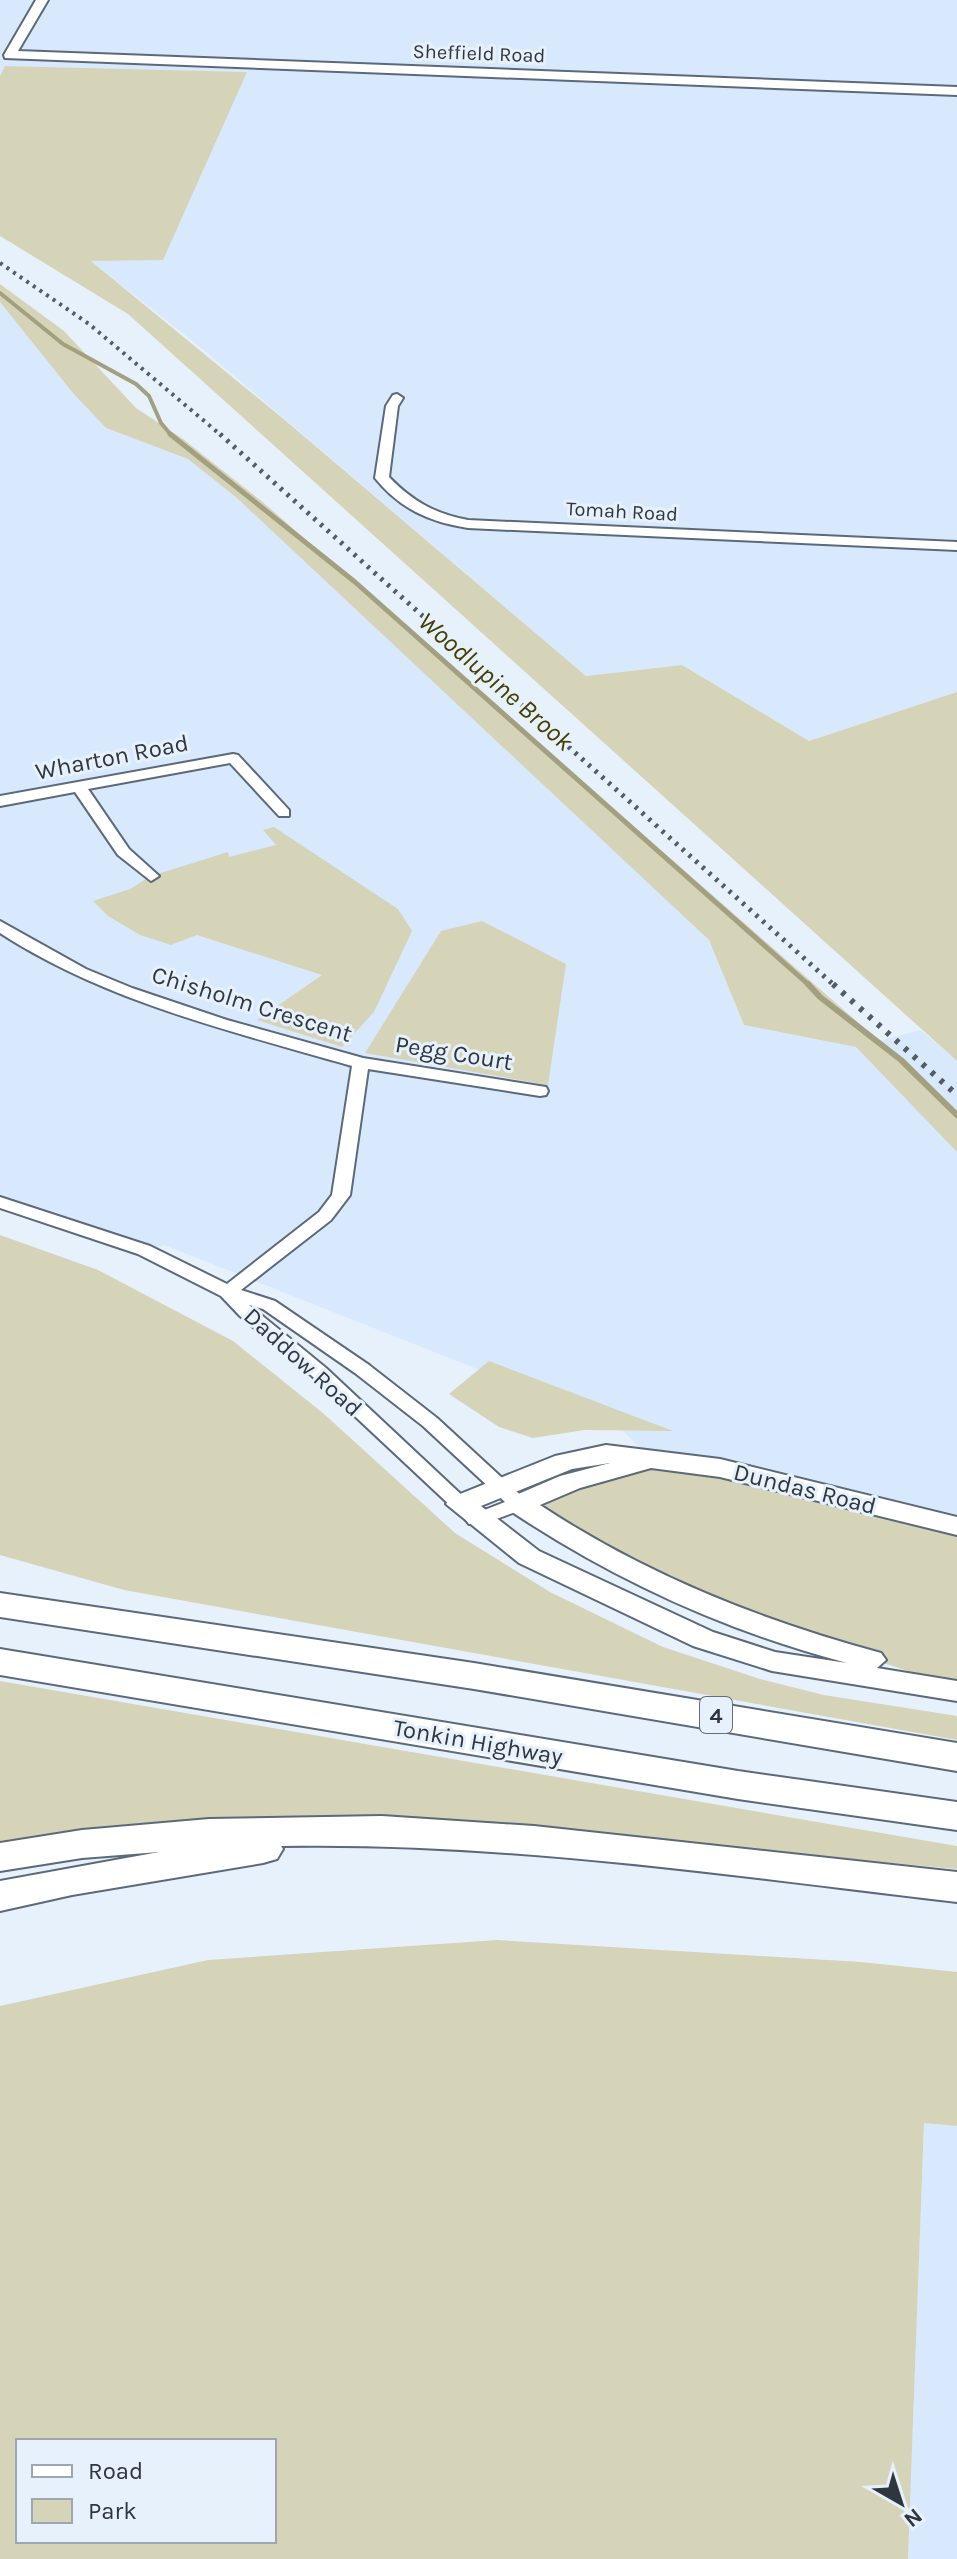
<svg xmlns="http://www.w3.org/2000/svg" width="957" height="2559" font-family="Karla,sans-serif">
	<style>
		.built { fill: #d9e9fd }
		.green { fill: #d5d4b9; fill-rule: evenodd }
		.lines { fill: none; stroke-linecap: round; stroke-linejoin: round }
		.stream-far2 { stroke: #a2a07f; stroke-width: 4 }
		.stream-far1 { stroke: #a2a07f; stroke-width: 5 }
		.stream { stroke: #a2a07f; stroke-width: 6 }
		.minor-casing { stroke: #5b6979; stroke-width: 4 }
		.tertiary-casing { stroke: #5b6979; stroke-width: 4 }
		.secondary-casing { stroke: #5b6979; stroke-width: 4 }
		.motorway-casing { stroke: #5b6979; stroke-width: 4 }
		.minor { fill: #fff; fill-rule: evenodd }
		.tertiary { fill: #fff; fill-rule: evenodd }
		.secondary { fill: #fff; fill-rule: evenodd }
		.motorway { fill: #fff; fill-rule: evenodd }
		.rail-far2 { stroke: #545b63; stroke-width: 4; stroke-dasharray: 3 5; stroke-linecap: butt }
		.rail-far1 { stroke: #545b63; stroke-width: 5; stroke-dasharray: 3 6; stroke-linecap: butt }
		.rail { stroke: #545b63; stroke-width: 6; stroke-dasharray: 4 8; stroke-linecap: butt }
		.labels { text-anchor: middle; stroke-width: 6; stroke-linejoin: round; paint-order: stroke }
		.far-street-label { font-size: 20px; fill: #30363d; stroke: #e7f1fc }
		.shield { fill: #e7f1fc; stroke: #676e76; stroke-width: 2 }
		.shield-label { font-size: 22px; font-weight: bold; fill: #30363d }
		.street-label { font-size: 24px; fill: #30363d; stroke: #e7f1fc }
		.water-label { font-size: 26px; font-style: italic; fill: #443f01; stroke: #e7f1fc }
	</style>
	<rect width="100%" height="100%" fill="#e7f1fc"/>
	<!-- built -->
	<path class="built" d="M0,0H957V692L809,741L682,665L586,676L205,351L90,260L246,72L6,66L0,76Z
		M0,302L106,428L188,459L345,582L709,940L744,1025L856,1047L921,1030L957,1061V1539L661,1469L616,1424L164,1245L138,1255L0,1210Z
		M924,2122L957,2126V2559H908Z"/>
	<!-- green -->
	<path class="green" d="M5,66L247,72L163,260L91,261L286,421L586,676L682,665L809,741L957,692V1061L128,314L0,236V76Z
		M0,284L64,331L136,408L183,439L265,504L901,1060L957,1115V1152L856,1047L744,1025L709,940L237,498L188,459L106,428L73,393L0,302Z
		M274,827L398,909L412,931L374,1012L342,1047L257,1020L322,975L197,935L171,945L140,935L108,916L93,901L130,889L151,876L228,852L229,857L276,845L263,830Z
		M482,921L566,964L548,1085L365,1053L441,931Z
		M0,1235L98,1270L233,1341L324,1414L455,1533L550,1592L663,1647L760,1679L824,1695L957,1716V1740L124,1590L0,1555Z
		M489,1361L673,1431L584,1430L533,1438L499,1427L449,1394Z
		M652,1461L957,1526V1688L890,1665L798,1642L519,1504Z
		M0,1681L957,1846V1869L514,1828L0,1845Z
		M497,1940L861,1962L957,1972V2126L924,2123L908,2559H0V2006L208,1960ZM18,2441H274V2541H18Z"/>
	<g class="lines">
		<!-- stream-far2 -->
		<path class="stream-far2" d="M0,293L63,344L136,384L149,396L161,423L172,436"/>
		<!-- stream-far1 -->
		<path class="stream-far1" d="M170,434L355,582L810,986"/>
		<!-- stream -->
		<path class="stream" d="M808,984L820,997L901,1060L957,1115"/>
		<defs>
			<path id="minor" d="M397,394L403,398L398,406L389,477C412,501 435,514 468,520L957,542V550L468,528C430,522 400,509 375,478L386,406L393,395Z
				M233,754L238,755L289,810V816H279L230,763L88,789L129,849L159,876L151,881L118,855L75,792L0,806V796Z
				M0,921L86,969L132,988L227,1020L363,1058L546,1087L548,1091L546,1095L540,1096L368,1069L350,1195L331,1220L241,1290L275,1301L369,1365L437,1418L526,1500L529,1504L526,1508L483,1524H469L466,1520L469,1516L505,1502L423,1426L355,1373L263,1309L249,1305L326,1368L467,1500L470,1504L467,1508H453L312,1376L240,1316L221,1296L138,1254L0,1208V1197L150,1246L227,1284L319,1212L332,1195L352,1066C231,1031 107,1002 0,933Z"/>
			<path id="tertiary" d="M36,0H48L18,51L957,87V95L5,58L4,55Z"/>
			<path id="secondary" d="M606,1445L720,1459L957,1517V1535L720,1477L651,1468L580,1488L540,1505C646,1575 760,1620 881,1653L886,1660L877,1668L957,1681V1701L772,1671L693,1646L519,1563L446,1504L450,1498L555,1456ZM610,1463L560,1476L509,1498L505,1504L509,1510C614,1580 725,1631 847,1663L775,1652L713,1632L539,1551L481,1506L572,1469Z"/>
			<path id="motorway" d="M0,1593L474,1663L957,1743V1771L474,1689L0,1617Z
				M0,1649L738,1771L957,1802V1830L738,1799L0,1675Z
				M382,1816L534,1826L957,1872V1902C733,1876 508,1842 281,1846L283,1849L277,1859L263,1863L72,1895L0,1911V1881L159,1852L82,1858L0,1871V1843L82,1830L209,1819Z"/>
		</defs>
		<!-- minor casing -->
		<use href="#minor" class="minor-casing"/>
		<!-- tertiary casing -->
		<use href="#tertiary" class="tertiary-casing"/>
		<!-- secondary casing -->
		<use href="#secondary" class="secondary-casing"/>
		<!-- motorway casing -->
		<use href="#motorway" class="motorway-casing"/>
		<!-- minor -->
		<use href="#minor" class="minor"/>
		<!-- tertiary -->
		<use href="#tertiary" class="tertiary"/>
		<!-- secondary -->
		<use href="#secondary" class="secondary"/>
		<!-- motorway -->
		<use href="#motorway" class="motorway"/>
		<!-- rail-far2 -->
		<path class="rail-far2" d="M0,263L89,324L222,436"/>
		<!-- rail-far1 -->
		<path class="rail-far1" d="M220,434L835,986"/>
		<!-- rail -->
		<path class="rail" d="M833,984L957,1095"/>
	</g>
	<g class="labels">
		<!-- far-street labels -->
		<g class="far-street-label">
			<text transform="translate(479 53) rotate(2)" y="7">Sheffield Road</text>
			<text transform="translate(622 511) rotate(3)" y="7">Tomah Road</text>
		</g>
		<!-- shield labels -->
		<rect class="shield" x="700" y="1697" width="32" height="36" rx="6"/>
		<g class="shield-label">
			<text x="716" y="1723">4</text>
		</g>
		<!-- street labels -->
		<g class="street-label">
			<text transform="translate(112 757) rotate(-11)" y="8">Wharton Road</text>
			<text transform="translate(252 1004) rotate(17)" y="8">Chisholm Crescent</text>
			<text transform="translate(454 1053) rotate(9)" y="8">Pegg Court</text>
			<text transform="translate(303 1362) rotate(42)" y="8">Daddow Road</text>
			<text transform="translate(805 1489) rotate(14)" y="8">Dundas Road</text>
			<text transform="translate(478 1742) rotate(10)" y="8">Tonkin Highway</text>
		</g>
		<!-- water labels -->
		<g class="water-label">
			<text transform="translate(496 681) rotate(41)" y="9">Woodlupine Brook</text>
		</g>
	</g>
	<!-- legend -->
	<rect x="16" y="2439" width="260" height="104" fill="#e7f1fc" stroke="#9ea6b0" stroke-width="2"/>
	<rect x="32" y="2465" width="40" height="12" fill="#ffffff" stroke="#9ea6b0" stroke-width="2"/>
	<text x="88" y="2479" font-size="24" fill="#30363d">Road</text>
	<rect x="32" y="2499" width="40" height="24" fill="#d5d4b9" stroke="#9ea6b0" stroke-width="2"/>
	<text x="88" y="2519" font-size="24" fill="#30363d">Park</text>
	<!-- north arrow -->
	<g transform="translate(901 2503) rotate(141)" stroke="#e7f1fc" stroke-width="6" paint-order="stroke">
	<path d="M0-6L14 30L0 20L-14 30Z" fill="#30363d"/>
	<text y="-12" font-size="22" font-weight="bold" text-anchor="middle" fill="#30363d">N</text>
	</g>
</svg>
